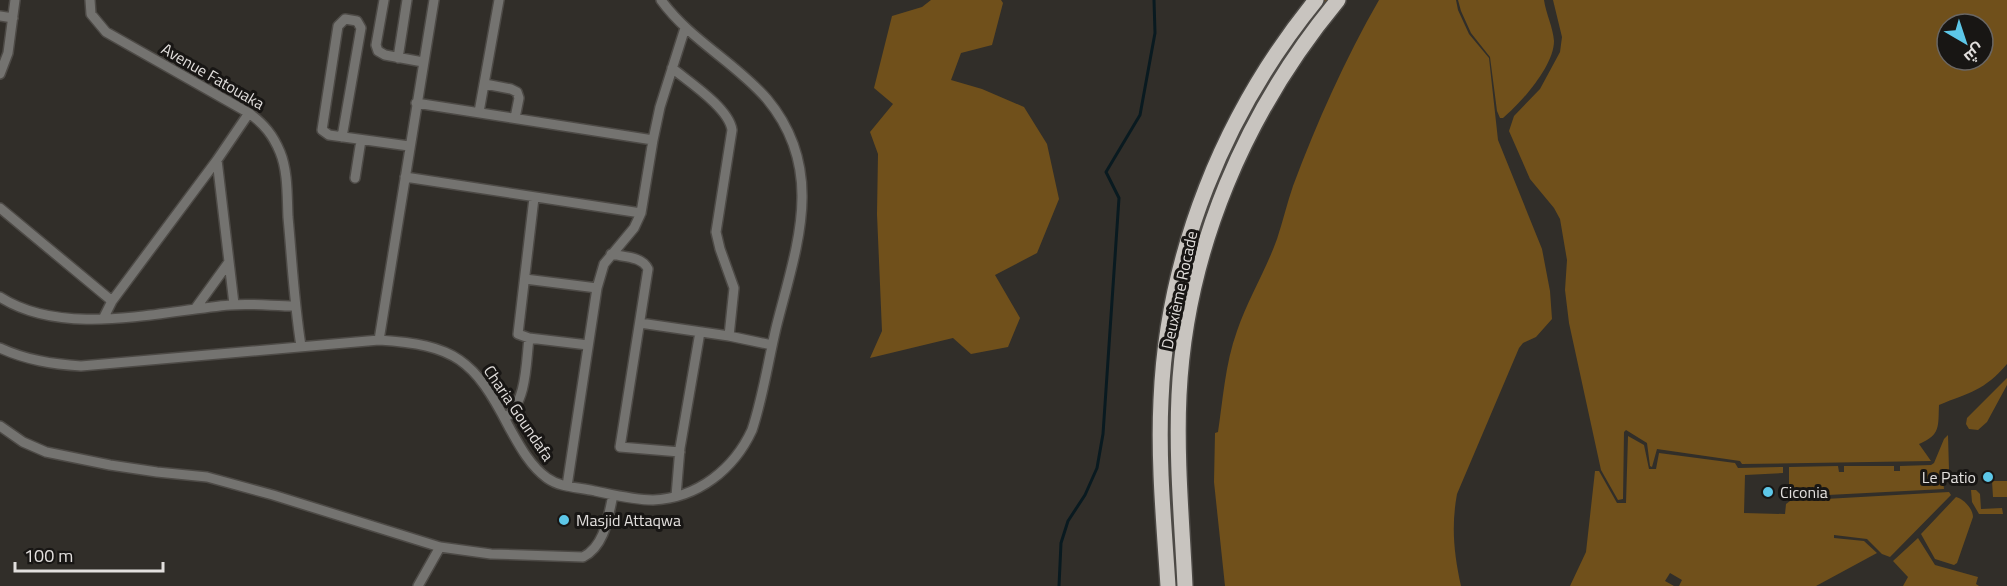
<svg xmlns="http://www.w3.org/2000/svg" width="2007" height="586" font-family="'Titillium Web',Cairo,sans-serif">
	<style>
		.green { fill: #70501b; fill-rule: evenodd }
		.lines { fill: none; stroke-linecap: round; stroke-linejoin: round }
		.stream { stroke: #091a20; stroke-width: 3 }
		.minor-casing { stroke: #4d4a46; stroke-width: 12 }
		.trunk-casing { stroke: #4d4a46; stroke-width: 18 }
		.minor { stroke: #747370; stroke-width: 9 }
		.trunk { stroke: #c8c4bf; stroke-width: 15 }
		.poi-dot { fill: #5dc7e8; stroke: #181614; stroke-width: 2 }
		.labels { text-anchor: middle; stroke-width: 6; stroke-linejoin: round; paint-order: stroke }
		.street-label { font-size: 16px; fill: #e2dfdd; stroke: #181614 }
		.poi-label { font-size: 16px; fill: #e2dfdd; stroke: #181614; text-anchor: start }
	</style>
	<rect width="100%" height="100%" fill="#312e29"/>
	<!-- green -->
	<path class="green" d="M931,0H1001L1003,3L992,45L961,53L951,80L982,89L1024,107L1047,144L1059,199L1037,253L995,275L1020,318L1008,347L971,354L953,338L870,358L882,331L877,214L878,154L870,132L893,104L874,88L892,16L922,7Z
		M1325,0H1329C1235,118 1179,247 1171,399C1168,461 1174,524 1178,586H1175C1172,524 1165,462 1169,400C1177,247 1231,119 1325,0Z
		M1379,0H1456L1458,10L1469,34L1489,58L1498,140L1542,249L1550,291L1552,319L1536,337L1523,343L1519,348L1457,494C1451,527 1454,554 1461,586H1225L1214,482L1215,433L1218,432C1223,400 1225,364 1237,331C1248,299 1266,270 1277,239C1283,221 1287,203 1293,186C1317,122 1345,59 1379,0Z
		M1458,0H1544C1546,14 1553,27 1554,41C1554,66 1521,103 1503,118H1500L1497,111L1490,57L1471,33L1461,11Z
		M1553,0H2007V364C1984,391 1970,392 1939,405C1938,426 1941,435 1919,444L1931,461L1742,464L1740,461L1657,449L1652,467L1650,466L1647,443L1626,430L1624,432L1623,499L1618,500L1601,470L1569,323L1565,290L1567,260L1560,219L1554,208L1530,179L1509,131L1514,116L1540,89L1560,52L1562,37ZM1947,24H1983V60H1947Z
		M2007,378V385L1987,422L1978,430L1969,429L1966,424L1967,418Z
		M1948,435L1949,470H1942L1944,489L1789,497V467L1838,466L1839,472H1844V466H1894V471H1900V466L1931,465L1934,463L1944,439Z
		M1628,436L1644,445L1649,469H1656L1659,453L1735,463L1738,468L1783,467V473L1745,475L1744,513L1785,514L1786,504L1790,501L1949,492L1951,495L1890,557L1882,554L1867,539L1834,535V538L1864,541L1877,553L1816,586H1679L1682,580L1670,573L1665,581L1674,586H1570L1586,552L1595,471H1599L1617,503H1626Z
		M1992,481H2007V497H1993Z
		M1971,490H1976L1980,494L1981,509L2002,508L2003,514H1979L1972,502Z
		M1956,497C1964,499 1973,509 1973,517L1957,563L1954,565L1935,559L1921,534Z
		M1918,538L1935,565L1978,577L1976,584L1979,586H1903L1908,577L1893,561Z"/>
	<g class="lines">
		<!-- stream -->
		<path class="stream" d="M1059,586L1061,543L1068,521L1085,495L1097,468L1103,434L1119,198L1106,172L1140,115L1155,33L1154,0"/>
		<defs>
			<path id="minor" d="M90,0L91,14L106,32L249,113C264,124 273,135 280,152C288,171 287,196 288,217C292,260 294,303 301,346
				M384,0L376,45L378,51L385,55L423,62
				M0,16L13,18
				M398,58L407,0
				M672,68C689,82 729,108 732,130L716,232L720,249L734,288L729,336
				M0,74L8,53L15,0
				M485,84L511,89L517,92L519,98L515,118
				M416,103L653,140
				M479,112L499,0
				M342,137L361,28L357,21L345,19L338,26L322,130L329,135L409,146
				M217,160L234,304
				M405,177L641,213
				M355,178L361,140
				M534,198L518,334L529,338L588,345
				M0,208L112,301
				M611,254C623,257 642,256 648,269L620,447L680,452
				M525,279L597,288
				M0,297C64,338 160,311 230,305C251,303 274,306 295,306
				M195,309L229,262
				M103,319L112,301L217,160L249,113
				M640,323L729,336L772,345
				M379,340L434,0
				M0,348C26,360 52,364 81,366L379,340C455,345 474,359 509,427C519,445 530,466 547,478C561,488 579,487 595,491C614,495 634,500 653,500C698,498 734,469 752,430C763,397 768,362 776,328C796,248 827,171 767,99C735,62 690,40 661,0
				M505,418C527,403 526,362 529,338
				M0,426L23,442L46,452L110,465L157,472L207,477L273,495L440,547L491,554L583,557C605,546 608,517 613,495
				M567,486L597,288L604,264L634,228L641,213L653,140L660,107L685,28
				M676,496L680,448L700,332
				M418,586L440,547"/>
			<path id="trunk" d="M1168,586C1164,524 1158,462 1161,400C1167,254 1224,113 1316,0
				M1185,586C1182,522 1176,458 1179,395C1186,249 1246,111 1338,0"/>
		</defs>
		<!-- minor casing -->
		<use href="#minor" class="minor-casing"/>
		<!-- trunk casing -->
		<use href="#trunk" class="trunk-casing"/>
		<!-- minor -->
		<use href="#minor" class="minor"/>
		<!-- trunk -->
		<use href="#trunk" class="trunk"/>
	</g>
	<!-- markers -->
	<g class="poi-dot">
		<circle cx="1988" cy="477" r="6"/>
		<circle cx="1768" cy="492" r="6"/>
		<circle cx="564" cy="520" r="6"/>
	</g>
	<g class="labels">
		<!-- street labels -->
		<g class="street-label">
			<text transform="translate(213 76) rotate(30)" y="6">Avenue Fatouaka</text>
			<text transform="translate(1179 290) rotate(-78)" y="6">Deuxième Rocade</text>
			<text transform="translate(519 413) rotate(56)" y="6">Charia Goundafa</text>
		</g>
		<!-- poi labels -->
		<g class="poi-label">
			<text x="1976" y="483" text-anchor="end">Le Patio</text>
			<text x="1780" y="498">Ciconia</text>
			<text x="576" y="526">Masjid Attaqwa</text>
		</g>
	</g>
	<!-- north arrow -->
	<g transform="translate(1965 42) rotate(141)"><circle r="28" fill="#181614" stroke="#696664" stroke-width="1.5"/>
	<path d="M0-4.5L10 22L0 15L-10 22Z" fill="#5dc7e8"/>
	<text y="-9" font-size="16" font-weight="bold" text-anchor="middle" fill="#e2dfdd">ش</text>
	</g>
	<!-- scale -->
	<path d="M15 562v9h148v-9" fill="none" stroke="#e2dfdd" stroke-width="3"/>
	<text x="24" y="562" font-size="18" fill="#e2dfdd" stroke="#181614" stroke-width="4.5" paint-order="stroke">100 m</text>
</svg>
